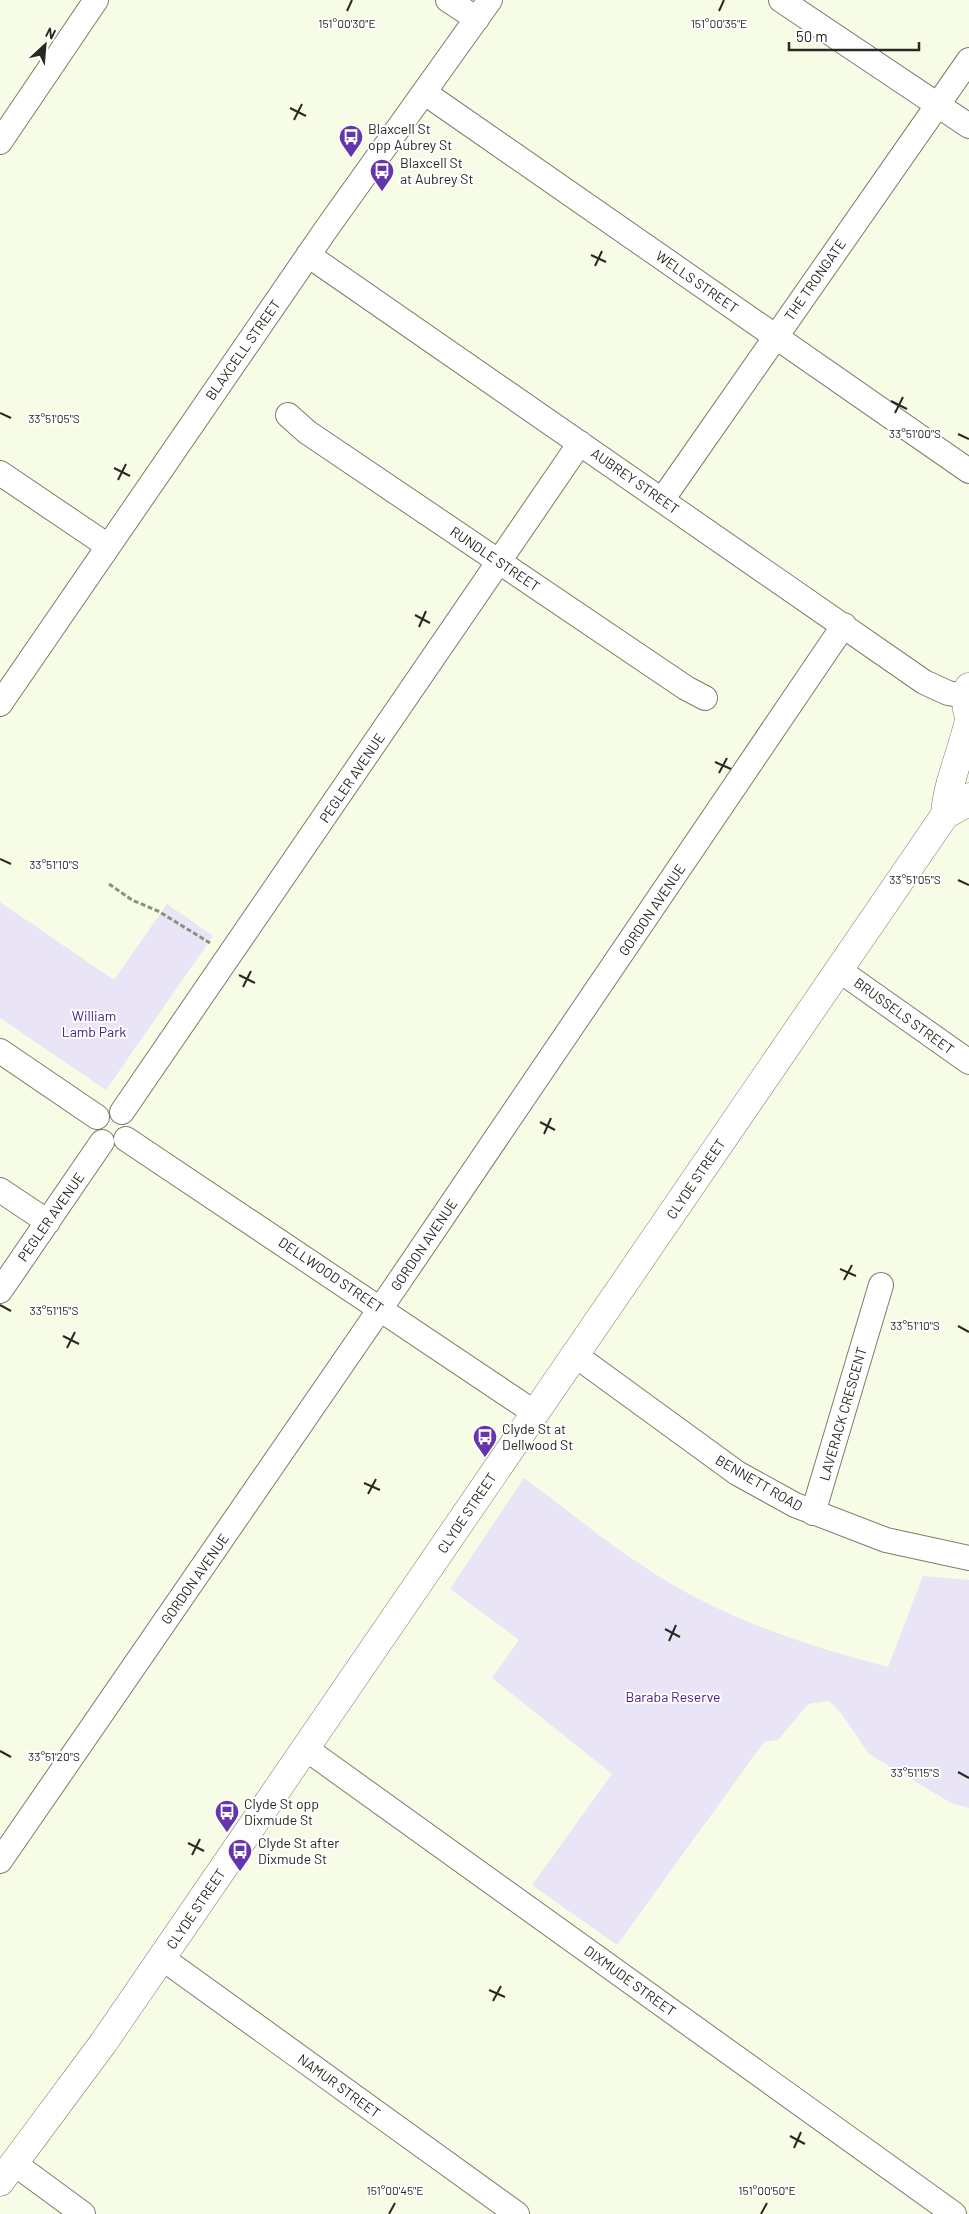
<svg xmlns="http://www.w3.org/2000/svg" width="969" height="2214" font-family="Barlow,sans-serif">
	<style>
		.green { fill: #e9e5f6 }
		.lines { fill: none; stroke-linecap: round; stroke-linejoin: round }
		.minor-casing { stroke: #7a7e6c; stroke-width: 26 }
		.major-casing { stroke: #7a7e6c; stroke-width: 29 }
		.path { stroke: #8d9183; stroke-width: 3; stroke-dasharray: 5 2.5; stroke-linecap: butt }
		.minor { stroke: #fff; stroke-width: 24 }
		.major { stroke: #fff; stroke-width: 28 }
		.ticks { fill: none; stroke: #282a22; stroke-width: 2 }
		.labels { text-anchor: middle; stroke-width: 4; stroke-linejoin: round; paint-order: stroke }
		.poi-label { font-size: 14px; fill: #282a22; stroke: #fff; text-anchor: start }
		.street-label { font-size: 14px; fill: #282a22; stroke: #fff }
		.park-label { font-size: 14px; fill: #4a2086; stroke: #fff }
		.ticks-label { font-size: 12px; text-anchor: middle; fill: #282a22; stroke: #fff; stroke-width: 4; stroke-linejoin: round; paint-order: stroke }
	</style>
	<rect width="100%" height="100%" fill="#f7fce7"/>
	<!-- green -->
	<path class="green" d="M0,902L114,980L167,904L213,936L106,1090L0,1018Z
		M524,1478C565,1508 604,1541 646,1568C719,1617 804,1645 888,1667L923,1576L969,1580V1808L951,1803L869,1754L841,1713L829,1701L808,1704L778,1740L764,1742L617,1945L532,1885L612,1774L492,1678L519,1640L450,1589Z"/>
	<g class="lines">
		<defs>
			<path id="minor" d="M448,0L477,19
				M781,0L969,126
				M425,93L969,471
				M0,142L96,0
				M308,255L924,682L948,693L966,696
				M288,415L307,432L686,688L705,698
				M0,473L108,546
				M662,500L969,60
				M0,704L327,228L490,0
				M839,970L969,1062
				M0,1051L97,1117
				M122,1112L580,443
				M126,1139L535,1413
				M0,1190L48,1222
				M0,1291L102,1142
				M575,1355L737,1473L795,1505L886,1540L969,1558
				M813,1513L881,1285
				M305,1748L954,2214
				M0,1861L400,1280L844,625
				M162,1958L517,2214
				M15,2164L83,2214"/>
			<path id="major" d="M969,687C965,698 965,706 969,717
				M945,815C947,783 962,752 969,720
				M0,2182L104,2042L945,815L963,805L969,797"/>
		</defs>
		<!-- minor casing -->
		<use href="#minor" class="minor-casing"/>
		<!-- major casing -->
		<use href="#major" class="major-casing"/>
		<!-- path -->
		<path class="path" d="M109,884L132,900L158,911L210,943"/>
		<!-- minor -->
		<use href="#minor" class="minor"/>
		<!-- major -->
		<use href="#major" class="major"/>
	</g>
	<!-- ticks -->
	<path class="ticks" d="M347,11L352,0M719,11L724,0M290,108L306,116M294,120L302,104M591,255L606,262M595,266L602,251M891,401L907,409M0,413L11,418M895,413L903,397M958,434L969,439M114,468L130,476M118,480L126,464M415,615L430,623M419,627L426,611M715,762L731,769M719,773L727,758M0,859L11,864M958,880L969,885M239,975L255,983M243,987L251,971M540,1122L555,1130M544,1134L551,1118M840,1269L856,1276M844,1280L852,1265M0,1305L11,1311M958,1326L969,1332M63,1336L79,1344M67,1348L75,1332M364,1483L380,1490M368,1494L376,1479M665,1629L680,1637M669,1641L676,1625M0,1751L11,1757M958,1772L969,1778M188,1843L204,1851M192,1855L200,1839M489,1990L505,1997M493,2001L501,1986M790,2136L805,2144M794,2148L801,2132M389,2214L395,2203M761,2214L767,2203"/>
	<!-- icons -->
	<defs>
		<symbol id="bus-pin" viewBox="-11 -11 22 30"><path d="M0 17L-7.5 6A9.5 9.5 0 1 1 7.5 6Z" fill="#6435ad" stroke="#fff"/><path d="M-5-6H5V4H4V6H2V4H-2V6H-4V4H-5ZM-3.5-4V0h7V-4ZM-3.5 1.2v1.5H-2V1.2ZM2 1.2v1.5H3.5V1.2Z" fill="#fff"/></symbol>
	</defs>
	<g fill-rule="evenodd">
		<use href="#bus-pin" x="337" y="123" width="28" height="38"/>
		<use href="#bus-pin" x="368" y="157" width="28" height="38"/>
		<use href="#bus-pin" x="471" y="1423" width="28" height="38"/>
		<use href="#bus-pin" x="213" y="1798" width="28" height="38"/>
		<use href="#bus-pin" x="226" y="1837" width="28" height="38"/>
	</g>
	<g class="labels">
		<!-- poi labels -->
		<g class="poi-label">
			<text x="368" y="134">Blaxcell St<tspan x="368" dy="16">opp Aubrey St</tspan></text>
			<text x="400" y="168">Blaxcell St<tspan x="400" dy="16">at Aubrey St</tspan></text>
			<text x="502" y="1434">Clyde St at<tspan x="502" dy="16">Dellwood St</tspan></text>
			<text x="244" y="1809">Clyde St opp<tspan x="244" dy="16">Dixmude St</tspan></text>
			<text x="258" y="1848">Clyde St after<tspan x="258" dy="16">Dixmude St</tspan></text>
		</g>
		<!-- street labels -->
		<g class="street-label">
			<text transform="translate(815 280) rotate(-55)" y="5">THE TRONGATE</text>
			<text transform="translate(697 282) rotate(35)" y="5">WELLS STREET</text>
			<text transform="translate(243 350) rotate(-55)" y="5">BLAXCELL STREET</text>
			<text transform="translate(635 481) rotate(35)" y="5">AUBREY STREET</text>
			<text transform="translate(495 559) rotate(34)" y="5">RUNDLE STREET</text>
			<text transform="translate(352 778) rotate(-56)" y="5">PEGLER AVENUE</text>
			<text transform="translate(652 910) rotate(-56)" y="5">GORDON AVENUE</text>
			<text transform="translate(904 1016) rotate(36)" y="5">BRUSSELS STREET</text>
			<text transform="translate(696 1179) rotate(-56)" y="5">CLYDE STREET</text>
			<text transform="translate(51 1217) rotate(-55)" y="5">PEGLER AVENUE</text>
			<text transform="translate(424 1245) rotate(-56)" y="5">GORDON AVENUE</text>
			<text transform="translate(331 1275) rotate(34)" y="5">DELLWOOD STREET</text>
			<text transform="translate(843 1414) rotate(-74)" y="5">LAVERACK CRESCENT</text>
			<text transform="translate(759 1483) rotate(30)" y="5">BENNETT ROAD</text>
			<text transform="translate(467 1513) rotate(-56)" y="5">CLYDE STREET</text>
			<text transform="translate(195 1579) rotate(-55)" y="5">GORDON AVENUE</text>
			<text transform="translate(196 1909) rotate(-56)" y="5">CLYDE STREET</text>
			<text transform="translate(630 1981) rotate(36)" y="5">DIXMUDE STREET</text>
			<text transform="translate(339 2086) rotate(36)" y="5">NAMUR STREET</text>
		</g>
		<!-- park labels -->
		<g class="park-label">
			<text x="94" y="1021">William<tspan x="94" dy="16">Lamb Park</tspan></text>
			<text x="673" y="1702">Baraba Reserve</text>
		</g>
	</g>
	<g class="ticks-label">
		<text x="347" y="28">151°00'30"E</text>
		<text x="719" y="28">151°00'35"E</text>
		<text x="54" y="423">33°51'05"S</text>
		<text x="915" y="438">33°51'00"S</text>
		<text x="54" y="869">33°51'10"S</text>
		<text x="915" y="884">33°51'05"S</text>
		<text x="54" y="1315">33°51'15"S</text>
		<text x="915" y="1330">33°51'10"S</text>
		<text x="54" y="1761">33°51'20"S</text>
		<text x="915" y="1777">33°51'15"S</text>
		<text x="395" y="2195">151°00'45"E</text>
		<text x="767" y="2195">151°00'50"E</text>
	</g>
	<!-- north arrow -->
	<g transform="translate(45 45) rotate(26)" stroke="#ffffff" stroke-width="4" paint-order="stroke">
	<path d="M0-4L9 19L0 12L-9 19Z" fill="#282a22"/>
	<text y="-8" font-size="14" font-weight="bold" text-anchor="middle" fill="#282a22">N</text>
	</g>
	<!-- scale -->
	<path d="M789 42v8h130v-8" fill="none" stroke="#282a22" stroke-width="2.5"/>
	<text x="796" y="42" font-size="15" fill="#282a22" stroke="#ffffff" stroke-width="4" paint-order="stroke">50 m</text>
</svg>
